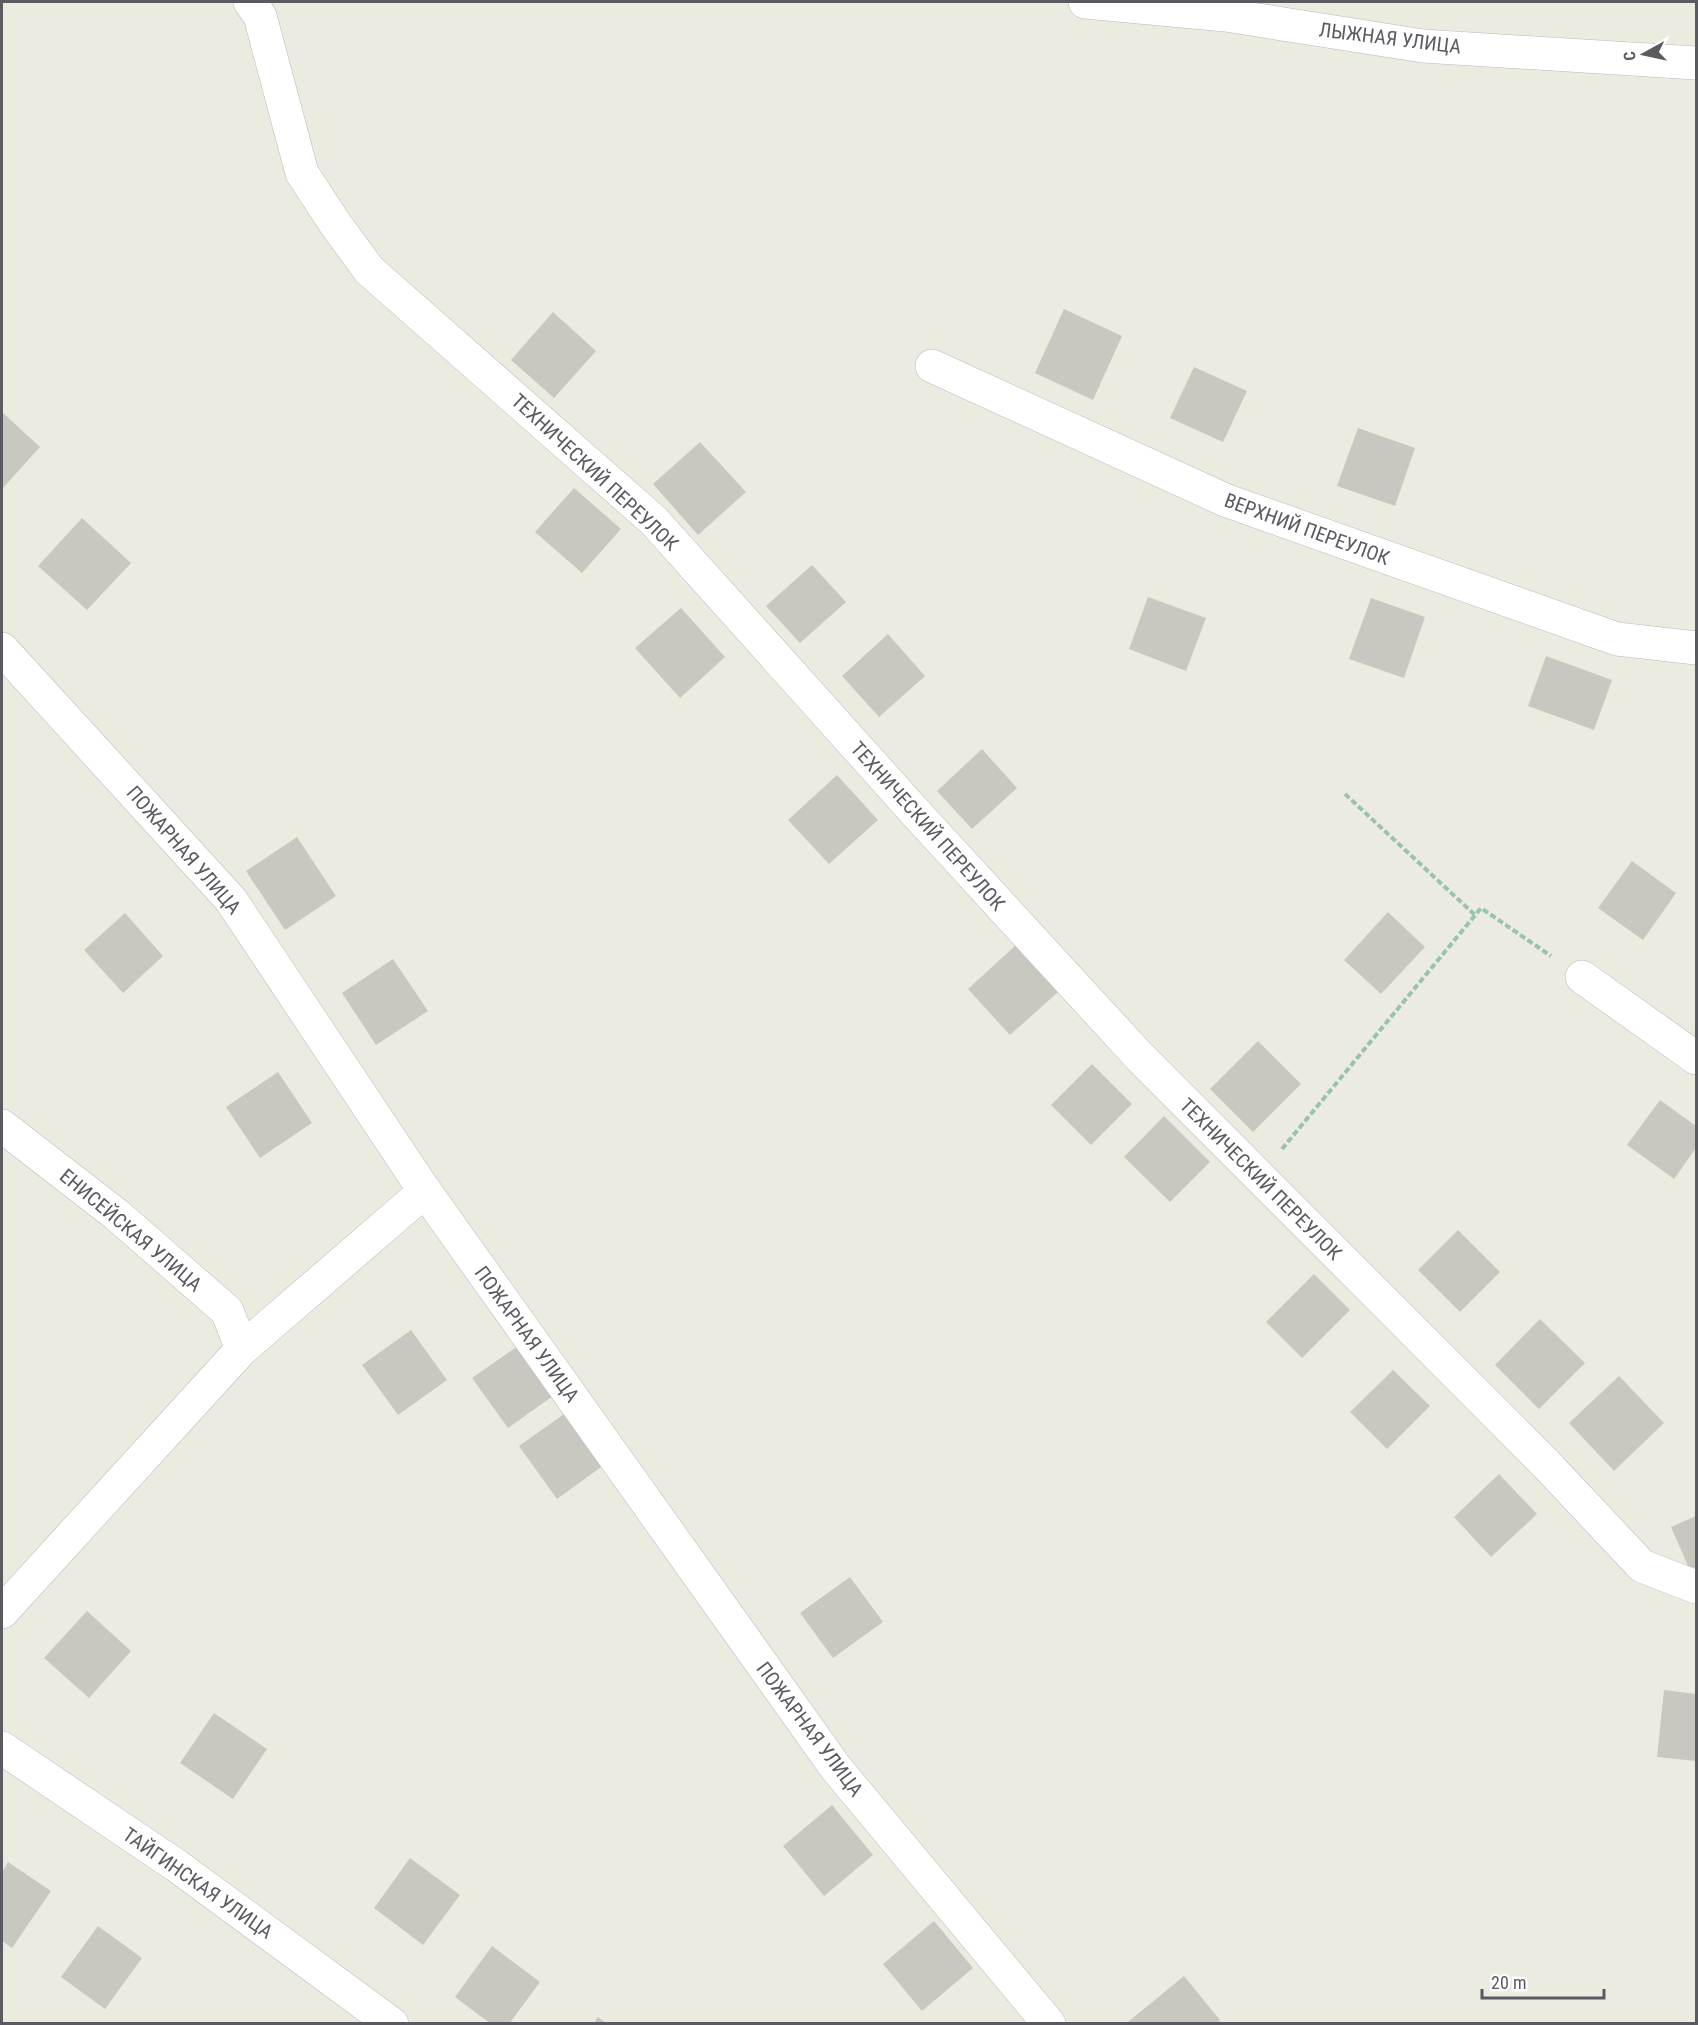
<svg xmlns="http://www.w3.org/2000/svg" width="1698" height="2025" font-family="'Roboto Condensed',sans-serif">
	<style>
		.building { fill: #c9c8c0 }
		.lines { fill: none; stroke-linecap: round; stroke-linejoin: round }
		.minor-casing { stroke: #b8b9bf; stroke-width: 34 }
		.path { stroke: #97c4ab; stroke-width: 4; stroke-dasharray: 6 3; stroke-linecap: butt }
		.minor { stroke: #fff; stroke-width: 33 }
		.labels { text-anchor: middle; stroke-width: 6; stroke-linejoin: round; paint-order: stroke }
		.street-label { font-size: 20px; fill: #595b61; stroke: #fff }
	</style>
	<rect width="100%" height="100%" fill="#ecebe0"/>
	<!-- building -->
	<path class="building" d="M1064,309L1122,336L1093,400L1035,373Z
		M553,312L596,351L554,398L511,360Z
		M1194,367L1247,391L1223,442L1170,418Z
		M2,412L40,447L2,489Z
		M1358,428L1415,448L1395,506L1337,486Z
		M700,442L746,492L698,535L653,484Z
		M574,488L621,529L582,573L535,532Z
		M82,518L131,563L87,610L38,566Z
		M812,565L846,602L800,643L766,606Z
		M1148,597L1206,618L1186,671L1129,649Z
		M1371,598L1425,617L1404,678L1349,659Z
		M681,608L725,657L680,698L635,648Z
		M888,634L925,676L879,717L842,676Z
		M1546,656L1612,680L1594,730L1528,706Z
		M982,749L1017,788L972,829L937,791Z
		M837,775L878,820L829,864L788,820Z
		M297,837L336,896L285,930L246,871Z
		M1632,861L1676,893L1643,940L1598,908Z
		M1388,912L1425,947L1381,994L1344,960Z
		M125,913L163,956L123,993L84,950Z
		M1016,945L1058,992L1010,1035L968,989Z
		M393,959L428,1011L376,1045L342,993Z
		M1258,1041L1301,1084L1253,1132L1210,1089Z
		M1092,1064L1132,1104L1091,1145L1051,1105Z
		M278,1072L312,1123L260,1158L226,1107Z
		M1660,1100L1696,1126V1148L1674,1179L1627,1145Z
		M1164,1116L1210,1162L1170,1202L1124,1157Z
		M1458,1230L1500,1272L1460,1312L1418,1270Z
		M1314,1274L1350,1310L1302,1358L1266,1322Z
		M1540,1319L1585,1363L1539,1409L1495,1365Z
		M411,1330L447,1380L398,1415L362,1365Z
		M518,1346L553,1396L508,1428L472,1378Z
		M1393,1370L1430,1406L1387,1449L1350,1412Z
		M1619,1376L1664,1423L1614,1471L1569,1423Z
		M571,1409L608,1462L557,1499L519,1446Z
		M1499,1474L1537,1514L1491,1557L1454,1517Z
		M1696,1516V1581L1695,1582L1671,1527Z
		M850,1577L883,1622L833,1658L800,1613Z
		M87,1611L131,1651L89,1698L44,1658Z
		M1664,1690L1696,1694V1761L1657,1757Z
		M214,1713L267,1749L233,1799L180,1763Z
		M832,1805L873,1855L824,1896L783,1846Z
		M410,1858L460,1895L423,1945L374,1908Z
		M8,1862L51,1891L12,1948L2,1941V1872Z
		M934,1921L973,1968L922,2011L883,1964Z
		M98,1926L142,1958L105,2009L61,1977Z
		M492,1946L540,1982L509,2024H491L455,1997Z
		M1184,1976L1220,2020L1216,2024H1129L1128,2022Z
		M598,2017L607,2024H593Z"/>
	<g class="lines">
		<defs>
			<path id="minor" d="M250,2L260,16L302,173L334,222L369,270L654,521L915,812L1138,1055L1547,1465L1642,1566L1696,1587
				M1085,2L1226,15L1423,46L1696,63
				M932,366L1225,500L1617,639L1696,648
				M2,649L231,900L420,1184L836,1768L1049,2024
				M1582,977L1696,1058
				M2,1126L117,1215L227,1311L242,1349
				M2,1612L242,1349L425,1191
				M2,1748L177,1866L392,2024"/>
		</defs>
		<!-- minor casing -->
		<use href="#minor" class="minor-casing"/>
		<!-- path -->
		<path class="path" d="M1345,794L1475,915
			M1282,1149L1481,908L1551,956"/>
		<!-- minor -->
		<use href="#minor" class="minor"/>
	</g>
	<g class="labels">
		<!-- street labels -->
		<g class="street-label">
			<text transform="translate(1390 38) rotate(7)" y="7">ЛЫЖНАЯ УЛИЦА</text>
			<text transform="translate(595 472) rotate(43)" y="7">ТЕХНИЧЕСКИЙ ПЕРЕУЛОК</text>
			<text transform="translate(1307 529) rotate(20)" y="7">ВЕРХНИЙ ПЕРЕУЛОК</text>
			<text transform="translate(928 826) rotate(48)" y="7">ТЕХНИЧЕСКИЙ ПЕРЕУЛОК</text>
			<text transform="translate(184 850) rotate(49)" y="7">ПОЖАРНАЯ УЛИЦА</text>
			<text transform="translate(1261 1179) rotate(45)" y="7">ТЕХНИЧЕСКИЙ ПЕРЕУЛОК</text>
			<text transform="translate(131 1230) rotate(40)" y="7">ЕНИСЕЙСКАЯ УЛИЦА</text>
			<text transform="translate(527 1334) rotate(54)" y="7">ПОЖАРНАЯ УЛИЦА</text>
			<text transform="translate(810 1729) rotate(53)" y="7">ПОЖАРНАЯ УЛИЦА</text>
			<text transform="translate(198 1883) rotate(35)" y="7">ТАЙГИНСКАЯ УЛИЦА</text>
		</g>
	</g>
	<!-- border -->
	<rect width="1698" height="2025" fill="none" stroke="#595b61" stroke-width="6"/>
	<!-- north arrow -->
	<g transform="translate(1644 54) rotate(262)" stroke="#ffffff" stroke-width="4.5" paint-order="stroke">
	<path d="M0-4.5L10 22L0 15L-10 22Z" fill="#595b61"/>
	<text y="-9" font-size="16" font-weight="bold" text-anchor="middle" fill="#595b61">С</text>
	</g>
	<!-- scale -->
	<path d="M1482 1989v9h122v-9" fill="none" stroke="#595b61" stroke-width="3"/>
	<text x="1491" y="1989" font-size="18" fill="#595b61" stroke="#ffffff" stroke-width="4.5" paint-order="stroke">20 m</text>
</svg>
